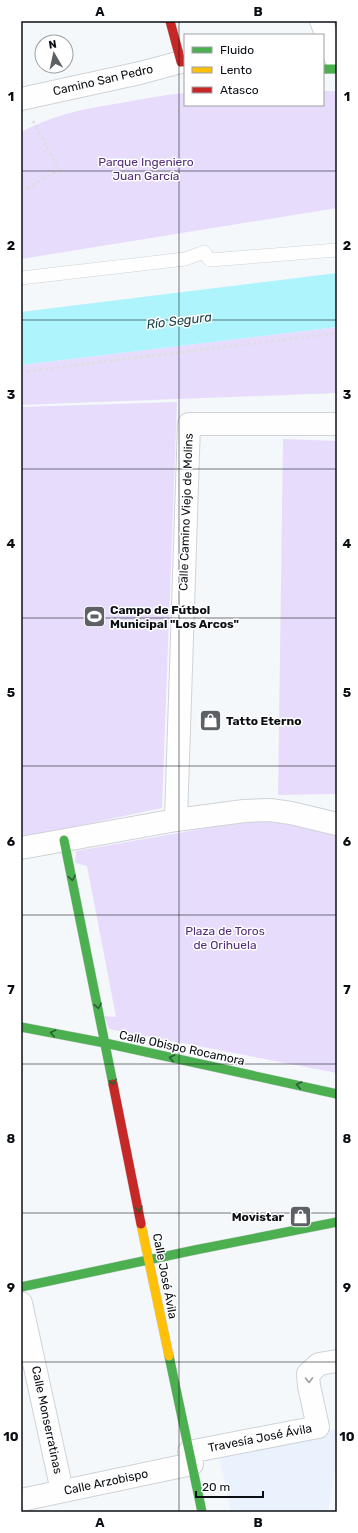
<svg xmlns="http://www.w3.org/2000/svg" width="358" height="1533" font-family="Rubik,sans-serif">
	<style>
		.built { fill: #e9f2fd }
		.green { fill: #e7dcfc }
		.water { fill: #aef4fd }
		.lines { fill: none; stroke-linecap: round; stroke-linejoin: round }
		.lane-casing { stroke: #cfd3d7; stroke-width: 14 }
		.street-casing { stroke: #cfd3d7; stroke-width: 24 }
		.fast-casing { stroke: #cfd3d7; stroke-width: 10 }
		.slow-casing { stroke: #cfd3d7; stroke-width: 10 }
		.jam-casing { stroke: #cfd3d7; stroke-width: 10 }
		.path { stroke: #dedee0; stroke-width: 2.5; stroke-dasharray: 3 3; stroke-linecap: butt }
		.lane { stroke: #fefefe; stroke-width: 13 }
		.street { stroke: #fefefe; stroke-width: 22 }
		.fast { stroke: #4caf50; stroke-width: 9 }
		.slow { stroke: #ffc107; stroke-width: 9 }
		.jam { stroke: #c62828; stroke-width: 9 }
		.oneway { stroke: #2c5f32 }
		.oneway2 { stroke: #9d9ea0 }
		.grid { fill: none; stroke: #0b0f14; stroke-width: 1; stroke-opacity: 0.55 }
		.labels { text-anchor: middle; stroke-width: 3; stroke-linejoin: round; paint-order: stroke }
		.street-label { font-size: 12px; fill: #0b0f14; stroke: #fff }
		.park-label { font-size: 12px; fill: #532f79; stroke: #fff }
		.poi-label { font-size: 12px; font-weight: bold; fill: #0b0f14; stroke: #fff; text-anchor: start }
		.water-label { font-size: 13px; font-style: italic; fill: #164449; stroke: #fff }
		.neatline { fill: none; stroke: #0b0f14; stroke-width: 1.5 }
		.grid-label { font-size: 13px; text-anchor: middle; font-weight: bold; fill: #0b0f14 }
	</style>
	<rect width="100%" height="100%" fill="#f5f8fb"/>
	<!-- built -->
	<path class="built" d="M337,1429V1463L334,1473L328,1512H231L218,1451Z"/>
	<!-- green -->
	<path class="green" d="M323,91H337V208L21,259V132C56,114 83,109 121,103C142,99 163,95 185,93V105H323Z
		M337,327V393L21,405V365Z
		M177,402L162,808L21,838V407Z
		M283,439L337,441V794L278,795Z
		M262,820L278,821L337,835V1073L109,1029L104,1016L116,1017L87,866L75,863L76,851L246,821Z"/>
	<!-- water -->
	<path class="water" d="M337,273V327L21,365V312Z"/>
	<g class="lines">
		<defs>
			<path id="lane" d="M21,278L185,259L204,252L210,260L337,250"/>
			<path id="street" d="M321,21L337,61
				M21,99L140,73L181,62
				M176,820L189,424H337
				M21,848L176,820L244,811L270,810L291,813L337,824
				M21,1303L62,1491
				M189,1452L318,1427L309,1386L308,1374L319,1364L337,1361
				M21,1500L192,1464"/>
			<path id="fast" d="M323,69H337
				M64,840L113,1084
				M21,1027L105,1043L337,1094
				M21,1287L195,1250L337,1222
				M169,1356L202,1512"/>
			<path id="slow" d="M141,1224L169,1356"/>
			<path id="jam" d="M170,21L181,62H185
				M113,1084L141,1224"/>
		</defs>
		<!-- lane casing -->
		<use href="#lane" class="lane-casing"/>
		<!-- street casing -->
		<use href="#street" class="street-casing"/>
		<!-- fast casing -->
		<use href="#fast" class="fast-casing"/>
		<!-- slow casing -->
		<use href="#slow" class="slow-casing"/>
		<!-- jam casing -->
		<use href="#jam" class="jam-casing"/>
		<!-- path -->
		<path class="path" d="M21,191L59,170L32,119
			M21,372L337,333"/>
		<!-- lane -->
		<use href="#lane" class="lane"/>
		<!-- street -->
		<use href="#street" class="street"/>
		<!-- fast -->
		<use href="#fast" class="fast"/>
		<!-- slow -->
		<use href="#slow" class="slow"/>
		<!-- jam -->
		<use href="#jam" class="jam"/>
	</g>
	<!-- one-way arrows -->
	<defs><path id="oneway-chevron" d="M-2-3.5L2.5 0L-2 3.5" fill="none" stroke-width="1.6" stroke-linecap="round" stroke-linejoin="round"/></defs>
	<g class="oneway">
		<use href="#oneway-chevron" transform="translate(72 878) rotate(79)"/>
		<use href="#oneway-chevron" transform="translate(98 1006) rotate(79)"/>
		<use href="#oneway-chevron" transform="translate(53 1033) rotate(-169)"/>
		<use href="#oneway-chevron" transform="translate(172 1058) rotate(-168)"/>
		<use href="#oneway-chevron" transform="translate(113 1082) rotate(78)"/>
		<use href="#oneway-chevron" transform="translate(299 1085) rotate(-168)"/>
		<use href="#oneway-chevron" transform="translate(139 1209) rotate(78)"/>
	</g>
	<use class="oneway2" href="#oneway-chevron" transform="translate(309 1380) rotate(89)"/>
	<!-- grid -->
	<path class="grid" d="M179,21V1512M21,171H337M21,320H337M21,469H337M21,618H337M21,766H337M21,915H337M21,1064H337M21,1213H337M21,1362H337"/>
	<!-- icons -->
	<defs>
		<symbol id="stadium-square" viewBox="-11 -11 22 22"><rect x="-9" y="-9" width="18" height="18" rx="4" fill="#5d6165" stroke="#fff"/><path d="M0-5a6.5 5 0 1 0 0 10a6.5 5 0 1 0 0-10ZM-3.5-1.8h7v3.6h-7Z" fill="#fff"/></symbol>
		<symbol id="shop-square" viewBox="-11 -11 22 22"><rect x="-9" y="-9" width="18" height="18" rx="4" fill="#5d6165" stroke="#fff"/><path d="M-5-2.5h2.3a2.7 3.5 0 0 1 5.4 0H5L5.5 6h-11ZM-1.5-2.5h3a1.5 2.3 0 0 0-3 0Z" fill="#fff"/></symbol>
	</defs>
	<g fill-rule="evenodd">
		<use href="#stadium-square" x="82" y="604" width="25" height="25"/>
		<use href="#shop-square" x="198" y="708" width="25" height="25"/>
		<use href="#shop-square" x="288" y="1204" width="25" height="25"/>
	</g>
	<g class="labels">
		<!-- street labels -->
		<g class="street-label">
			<text transform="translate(103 80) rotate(-13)" y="4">Camino San Pedro</text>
			<text transform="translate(186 512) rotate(-88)" y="4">Calle Camino Viejo de Molins</text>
			<text transform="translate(182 1048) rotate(12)" y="4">Calle Obispo Rocamora</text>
			<text transform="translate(165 1276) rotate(79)" y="4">Calle José Ávila</text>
			<text transform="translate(47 1420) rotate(78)" y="4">Calle Monserratinas</text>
			<text transform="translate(260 1438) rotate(-11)" y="4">Travesía José Ávila</text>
			<text transform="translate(106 1482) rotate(-12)" y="4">Calle Arzobispo</text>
		</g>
		<!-- park labels -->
		<g class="park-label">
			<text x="146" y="166">Parque Ingeniero<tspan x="146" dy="14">Juan García</tspan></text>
			<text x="225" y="935">Plaza de Toros<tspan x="225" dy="14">de Orihuela</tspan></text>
		</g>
		<!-- poi labels -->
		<g class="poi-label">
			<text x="110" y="614">Campo de Fútbol<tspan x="110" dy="14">Municipal "Los Arcos"</tspan></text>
			<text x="226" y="725">Tatto Eterno</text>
			<text x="284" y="1221" text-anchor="end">Movistar</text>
		</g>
		<!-- water labels -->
		<g class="water-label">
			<text transform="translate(179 320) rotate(-7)" y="5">Río Segura</text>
		</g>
	</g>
	<!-- border -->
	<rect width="358" height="1533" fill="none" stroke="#ffffff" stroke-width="44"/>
	<!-- legend -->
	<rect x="184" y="34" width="140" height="72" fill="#ffffff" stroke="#9d9fa1"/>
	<rect x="192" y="47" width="20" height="6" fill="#4caf50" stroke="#9d9fa1"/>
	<text x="220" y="54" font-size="12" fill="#0b0f14">Fluido</text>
	<rect x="192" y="67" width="20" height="6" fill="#ffc107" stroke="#9d9fa1"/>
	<text x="220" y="74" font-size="12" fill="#0b0f14">Lento</text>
	<rect x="192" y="87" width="20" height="6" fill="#c62828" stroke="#9d9fa1"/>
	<text x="220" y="94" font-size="12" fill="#0b0f14">Atasco</text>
	<!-- north arrow -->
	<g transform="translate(54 54) rotate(351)"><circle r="19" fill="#ffffff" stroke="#9d9fa1"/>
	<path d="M0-3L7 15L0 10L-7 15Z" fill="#5d6165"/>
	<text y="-6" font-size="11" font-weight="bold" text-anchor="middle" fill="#0b0f14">N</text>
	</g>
	<!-- scale -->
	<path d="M196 1491v6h67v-6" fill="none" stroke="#0b0f14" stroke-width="2"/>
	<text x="202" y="1491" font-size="12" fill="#0b0f14" stroke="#ffffff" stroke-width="3" paint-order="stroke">20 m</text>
	<rect x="22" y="22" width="314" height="1489" class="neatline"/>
	<g class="grid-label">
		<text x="100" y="16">A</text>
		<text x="258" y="16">B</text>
		<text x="11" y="101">1</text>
		<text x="347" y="101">1</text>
		<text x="11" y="250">2</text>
		<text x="347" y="250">2</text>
		<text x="11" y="399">3</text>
		<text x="347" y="399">3</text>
		<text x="11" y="548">4</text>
		<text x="347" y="548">4</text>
		<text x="11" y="697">5</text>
		<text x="347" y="697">5</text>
		<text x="11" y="846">6</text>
		<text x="347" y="846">6</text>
		<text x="11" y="994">7</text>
		<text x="347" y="994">7</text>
		<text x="11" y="1143">8</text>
		<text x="347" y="1143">8</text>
		<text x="11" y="1292">9</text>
		<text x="347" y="1292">9</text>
		<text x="11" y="1441">10</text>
		<text x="347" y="1441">10</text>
		<text x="100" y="1527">A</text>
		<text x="258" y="1527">B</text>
	</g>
</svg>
